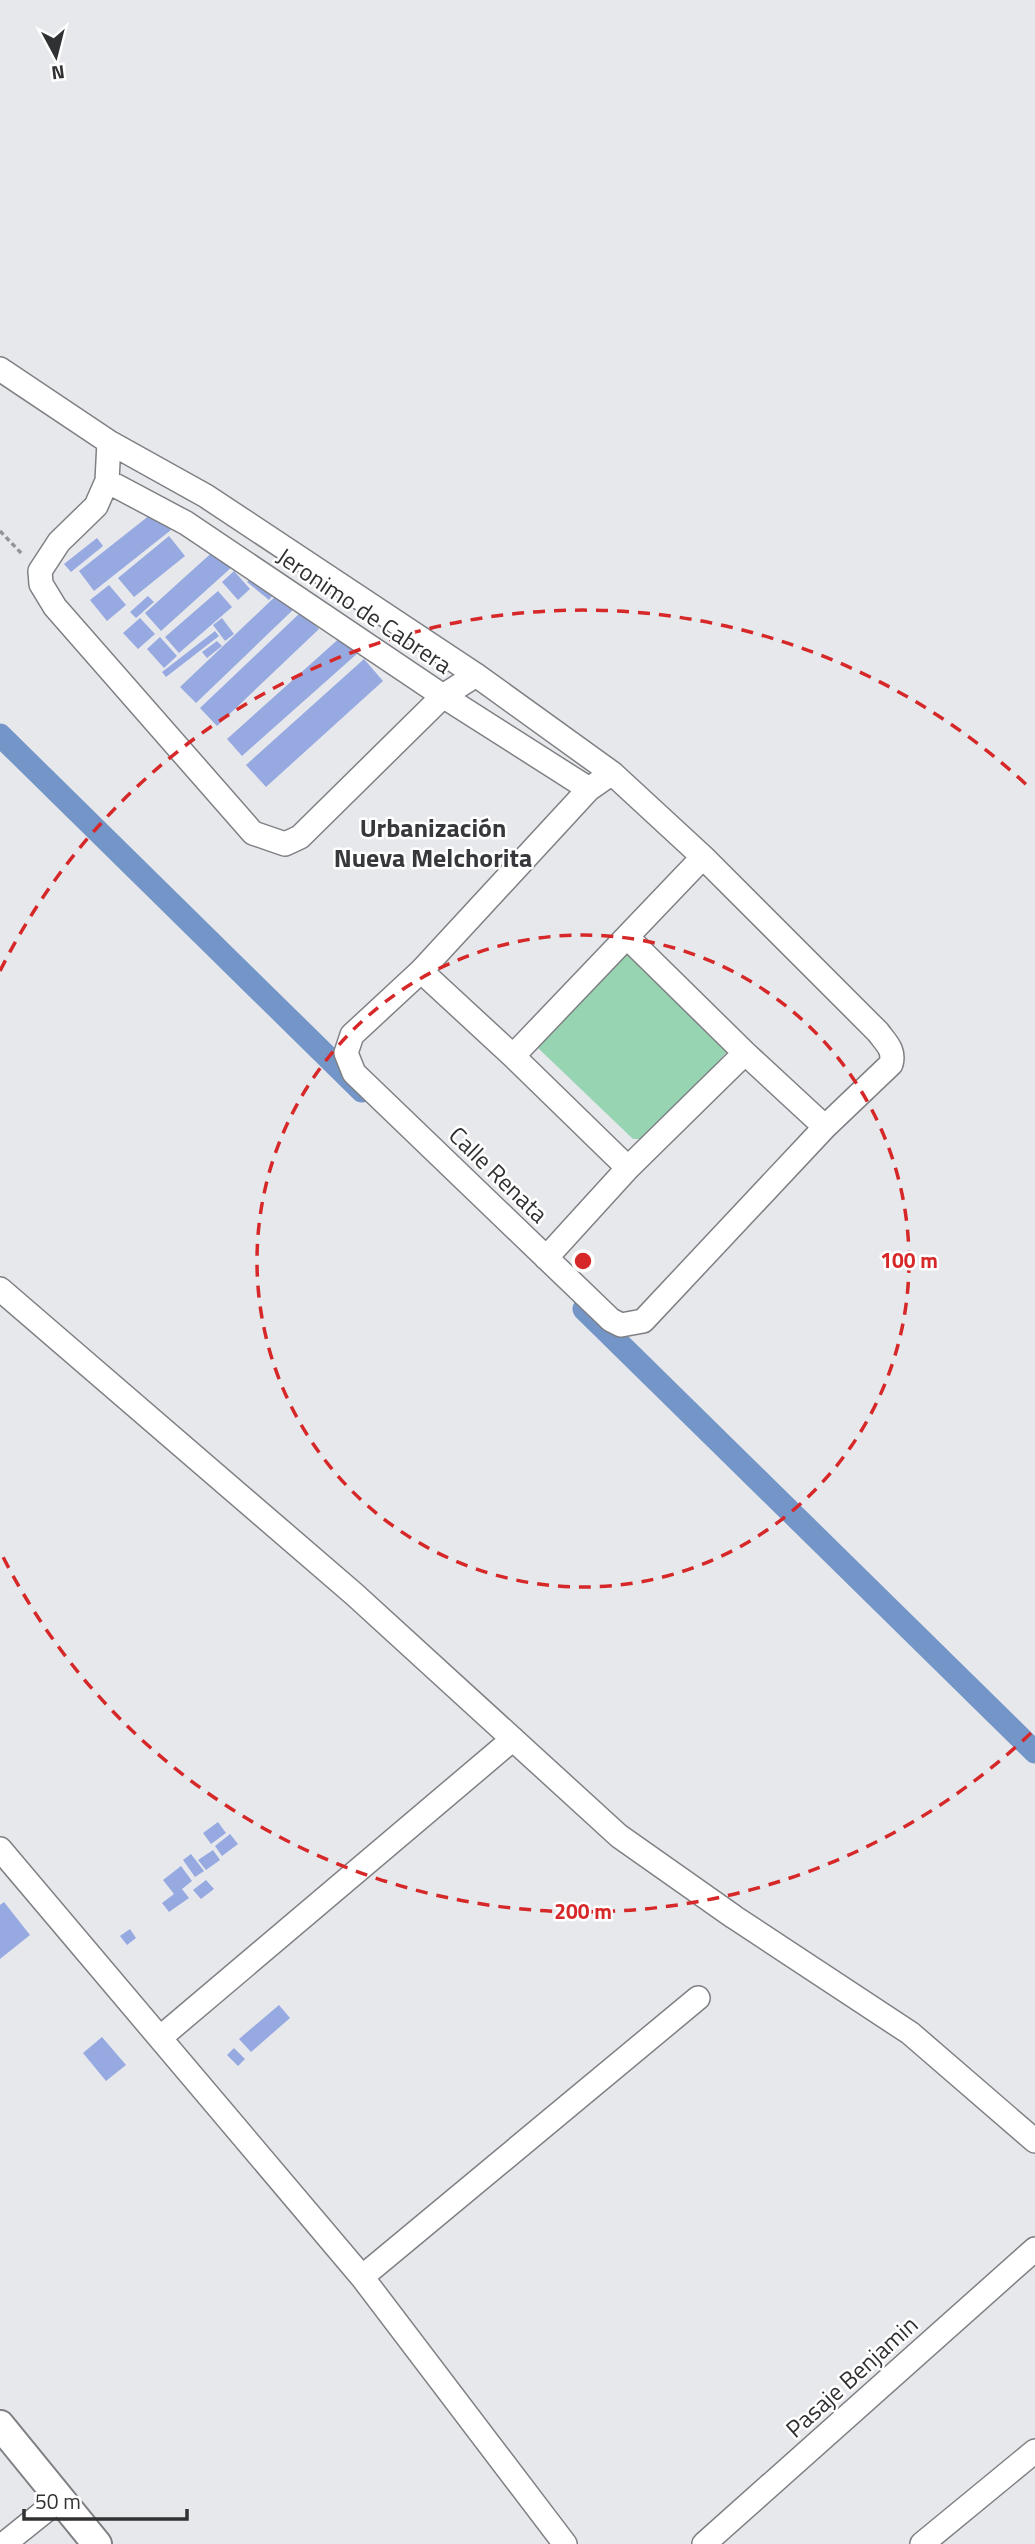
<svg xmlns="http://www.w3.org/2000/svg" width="1035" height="2544" font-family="'Titillium Web',sans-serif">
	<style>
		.green { fill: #96d4b2 }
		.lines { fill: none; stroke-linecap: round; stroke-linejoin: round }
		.canal { stroke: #7395c7; stroke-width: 23 }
		.building { fill: #96a9e1 }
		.minor-casing { stroke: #7f8084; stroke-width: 26 }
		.tertiary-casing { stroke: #7f8084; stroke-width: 32 }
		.path { stroke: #939497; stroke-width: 3.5; stroke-dasharray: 5 3.5; stroke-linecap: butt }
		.minor { stroke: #fff; stroke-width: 23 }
		.tertiary { stroke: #fff; stroke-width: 28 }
		.ring { fill: none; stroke: #d62828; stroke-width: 3.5; stroke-dasharray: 12 9 }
		.labels { text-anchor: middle; stroke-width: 5; stroke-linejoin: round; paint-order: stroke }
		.street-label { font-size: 24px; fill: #303132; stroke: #fff }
		.neighbourhood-label { font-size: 26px; font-weight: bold; fill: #37383b; stroke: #fff }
		.centre { fill: #d62828; stroke: #fff; stroke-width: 3.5 }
		.ring-label { font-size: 21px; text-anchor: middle; font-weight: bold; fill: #d62828; stroke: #fff; stroke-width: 5; stroke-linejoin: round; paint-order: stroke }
	</style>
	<rect width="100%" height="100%" fill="#e7e8ec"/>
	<!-- green -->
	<path class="green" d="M640,936L739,1030L738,1040L646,1139H633L537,1047Z"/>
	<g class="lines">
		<!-- canal -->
		<path class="canal" d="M0,735L362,1091
			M584,1309L1035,1752"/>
	</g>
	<!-- building -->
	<path class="building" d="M155,511L171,530L94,591L79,571Z
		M169,536L185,556L134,597L118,578Z
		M97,538L103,546L71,572L64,564Z
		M217,548L233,566L161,631L145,613Z
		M234,571L250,589L238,600L222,582Z
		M257,572L278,589L269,600L247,582Z
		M109,585L126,605L107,621L90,600Z
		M218,591L232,607L179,653L165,637Z
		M281,591L296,607L196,703L180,687Z
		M148,596L154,602L136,618L130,612Z
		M302,611L319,629L217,726L200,708Z
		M140,618L155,634L138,649L123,633Z
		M222,618L234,634L225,641L213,625Z
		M215,631L219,636L166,677L162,672Z
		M343,635L359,652L242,756L227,739Z
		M160,637L177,656L164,668L147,649Z
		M217,641L222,646L207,658L202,652Z
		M364,659L383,681L266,787L246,765Z
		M218,1822L226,1833L211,1844L203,1833Z
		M230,1834L238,1844L222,1856L215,1846Z
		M213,1850L220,1860L206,1870L198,1860Z
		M191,1854L204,1871L195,1877L183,1860Z
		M181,1866L192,1881L182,1889L189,1898L169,1912L162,1903L174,1894L163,1880Z
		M206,1880L214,1889L201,1899L193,1890Z
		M4,1902L30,1935L0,1959V1905Z
		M130,1929L136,1938L127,1945L120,1936Z
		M279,2005L290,2018L251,2052L239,2039Z
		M102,2037L126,2065L106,2081L83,2053Z
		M234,2048L245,2059L238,2066L227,2055Z"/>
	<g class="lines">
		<defs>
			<path id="minor" d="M0,369L109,442L206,496L476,675L612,773L703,857L878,1032C886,1043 895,1050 891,1064L825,1127L643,1321L621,1325L611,1320L354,1073L346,1053L352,1035L421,971L589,789L612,773
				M109,442L107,481L96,506L59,542L40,571L41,584L55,607L253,833L285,844L300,837L443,696L476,675
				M107,481L186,523L443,696L589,789
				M627,937L745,1053L825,1127
				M421,971L513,1056L628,1168
				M513,1056L703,857
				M546,1258L628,1168L745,1053
				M0,1289L354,1594L619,1836L734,1917L910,2033L1035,2141
				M0,1849L362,2277L565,2544
				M161,2037L513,1739
				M362,2277L698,1998
				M4,2544L60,2499
				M704,2544L1035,2249
				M922,2544L1035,2451"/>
			<path id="tertiary" d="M0,2425L97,2544"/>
		</defs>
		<!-- minor casing -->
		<use href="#minor" class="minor-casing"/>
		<!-- tertiary casing -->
		<use href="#tertiary" class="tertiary-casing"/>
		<!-- path -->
		<path class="path" d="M0,531L23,555"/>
		<!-- minor -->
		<use href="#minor" class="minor"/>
		<!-- tertiary -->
		<use href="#tertiary" class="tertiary"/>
	</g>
	<!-- distance rings -->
	<g class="ring">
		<circle cx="583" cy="1261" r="326"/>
		<path d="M1031 1733A651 651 0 0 1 0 1551M0 971A651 651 0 0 1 1031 789"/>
	</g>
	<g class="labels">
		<!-- street labels -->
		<g class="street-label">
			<text transform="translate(364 611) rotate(34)" y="8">Jeronimo de Cabrera</text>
			<text transform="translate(498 1175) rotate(44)" y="8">Calle Renata</text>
			<text transform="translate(852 2377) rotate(-42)" y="8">Pasaje Benjamin</text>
		</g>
		<!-- neighbourhood labels -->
		<g class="neighbourhood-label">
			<text x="433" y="837">Urbanización<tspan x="433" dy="30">Nueva Melchorita</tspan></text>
		</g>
	</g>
	<circle cx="583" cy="1261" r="10" class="centre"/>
	<g class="ring-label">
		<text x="909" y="1268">100 m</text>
		<text x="583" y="1919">200 m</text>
	</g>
	<!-- north arrow -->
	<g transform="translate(56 56) rotate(173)" stroke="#ffffff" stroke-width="5" paint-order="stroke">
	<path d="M0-5L12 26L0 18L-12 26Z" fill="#303132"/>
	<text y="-10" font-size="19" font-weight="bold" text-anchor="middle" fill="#303132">N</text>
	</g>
	<!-- scale -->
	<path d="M24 2509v10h163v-10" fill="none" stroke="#303132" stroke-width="3.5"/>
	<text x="35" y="2509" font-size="21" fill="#303132" stroke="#ffffff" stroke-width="5" paint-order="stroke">50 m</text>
</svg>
